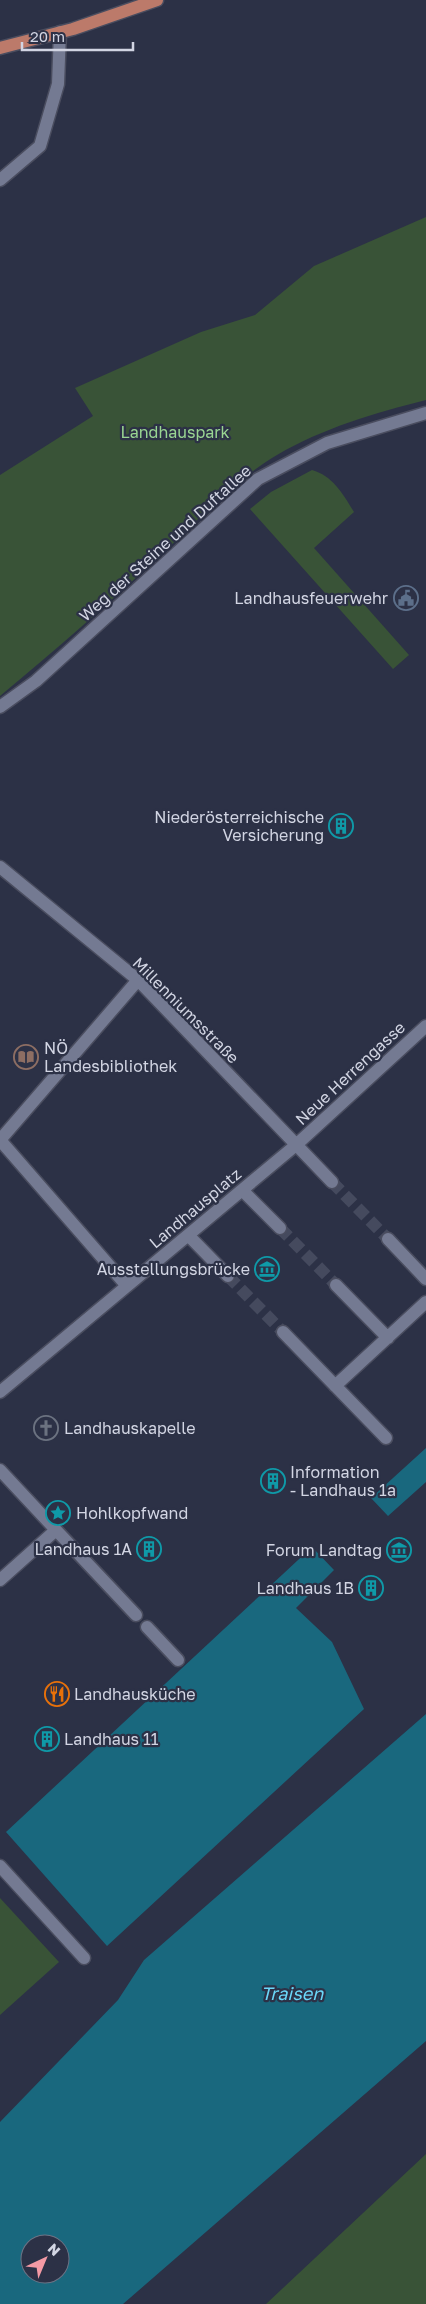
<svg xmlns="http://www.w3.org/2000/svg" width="426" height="2304" font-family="'Golos Text',sans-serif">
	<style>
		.green { fill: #395337 }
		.water { fill: #19687e; fill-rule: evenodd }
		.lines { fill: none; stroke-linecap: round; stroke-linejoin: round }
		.minor-tunnel { stroke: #454a5e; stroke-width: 12; stroke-dasharray: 12 6; stroke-linecap: butt }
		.minor-casing { stroke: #4a4d5f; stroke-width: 15 }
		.major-casing { stroke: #4a4d5f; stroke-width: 15 }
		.minor { stroke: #747a92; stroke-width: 12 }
		.major { stroke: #bc7a6a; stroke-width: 12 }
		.labels { text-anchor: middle; stroke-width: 4.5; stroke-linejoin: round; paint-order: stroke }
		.park-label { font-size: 16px; fill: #99d592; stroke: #2c3146 }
		.street-label { font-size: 16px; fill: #d2d5e3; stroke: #2c3146 }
		.poi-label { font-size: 16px; fill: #d2d5e3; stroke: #2c3146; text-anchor: end }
		.water-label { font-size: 18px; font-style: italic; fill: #6ad7f9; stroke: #2c3146 }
	</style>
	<rect width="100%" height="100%" fill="#2c3146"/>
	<!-- green -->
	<path class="green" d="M426,217V400C375,413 323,428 277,455C236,479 200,518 165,551C111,601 57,649 0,696V475L93,416L75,388L201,332L255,315L314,266Z
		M312,470C333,476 343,494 354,512L314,548L409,655L393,669L250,509L271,492Z
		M0,1898L59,1962L0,2015Z
		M426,2154V2304H266Z"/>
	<!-- water -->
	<path class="water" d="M426,1448V1482L388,1516L371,1498Z
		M312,1547L334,1570L296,1608L332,1642L364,1709L107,1946L6,1832Z
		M426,1714V2041L123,2304H0V2122L118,2000L144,1960ZM30,2244H60V2274H30Z"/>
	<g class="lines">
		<!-- minor-tunnel -->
		<path class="minor-tunnel" d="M332,1182L388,1239
			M280,1228L336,1285
			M228,1276L283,1332"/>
		<defs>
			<path id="minor" d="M0,180L40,146L58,84L60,32
				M0,707L36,681L258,479L327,443L426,413
				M0,867L138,980L332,1182
				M0,1140L138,980
				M0,1140L127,1286
				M242,1190L280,1228
				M188,1235L228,1276
				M388,1239L426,1279
				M336,1285L388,1338
				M283,1332L386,1438
				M335,1386L426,1302
				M0,1392L296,1145L426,1026
				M0,1470L56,1530L0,1580
				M56,1530L136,1615
				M147,1627L178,1660
				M0,1866L84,1958"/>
			<path id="major" d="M0,48L73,29L157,0"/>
		</defs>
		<!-- minor casing -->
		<use href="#minor" class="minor-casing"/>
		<!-- major casing -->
		<use href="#major" class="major-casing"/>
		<!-- minor -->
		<use href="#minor" class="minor"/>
		<!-- major -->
		<use href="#major" class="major"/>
	</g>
	<!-- icons -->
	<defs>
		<symbol id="civic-ring" viewBox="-11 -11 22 22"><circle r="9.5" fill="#2c3146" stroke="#5c6f8a" stroke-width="1.5"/><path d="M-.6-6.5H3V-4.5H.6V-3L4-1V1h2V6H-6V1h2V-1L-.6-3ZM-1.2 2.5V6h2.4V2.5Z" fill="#5c6f8a"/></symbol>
		<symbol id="building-ring" viewBox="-11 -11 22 22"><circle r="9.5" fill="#2c3146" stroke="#0f9aa8" stroke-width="1.5"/><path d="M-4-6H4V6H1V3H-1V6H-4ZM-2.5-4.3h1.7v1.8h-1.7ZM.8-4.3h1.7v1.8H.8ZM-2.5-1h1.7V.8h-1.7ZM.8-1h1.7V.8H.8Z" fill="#0f9aa8"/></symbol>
		<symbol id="library-ring" viewBox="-11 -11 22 22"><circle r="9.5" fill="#2c3146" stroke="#8d6e63" stroke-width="1.5"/><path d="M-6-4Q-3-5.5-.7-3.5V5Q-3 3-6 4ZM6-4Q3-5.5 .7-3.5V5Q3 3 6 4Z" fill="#8d6e63"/></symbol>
		<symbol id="museum-ring" viewBox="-11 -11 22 22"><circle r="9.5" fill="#2c3146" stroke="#0f9aa8" stroke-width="1.5"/><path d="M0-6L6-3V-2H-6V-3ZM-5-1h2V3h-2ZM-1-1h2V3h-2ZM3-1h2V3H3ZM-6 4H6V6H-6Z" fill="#0f9aa8"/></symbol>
		<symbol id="church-ring" viewBox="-11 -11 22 22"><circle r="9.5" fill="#2c3146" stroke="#6b7280" stroke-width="1.5"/><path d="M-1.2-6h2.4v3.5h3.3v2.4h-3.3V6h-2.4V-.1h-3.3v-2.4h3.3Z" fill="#6b7280"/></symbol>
		<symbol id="sight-ring" viewBox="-11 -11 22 22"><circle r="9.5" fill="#2c3146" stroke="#0f9aa8" stroke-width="1.5"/><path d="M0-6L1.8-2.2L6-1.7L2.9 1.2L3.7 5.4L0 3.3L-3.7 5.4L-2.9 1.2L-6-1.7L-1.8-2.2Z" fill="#0f9aa8"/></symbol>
		<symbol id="restaurant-ring" viewBox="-11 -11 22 22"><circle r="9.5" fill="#2c3146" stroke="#e8710a" stroke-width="1.5"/><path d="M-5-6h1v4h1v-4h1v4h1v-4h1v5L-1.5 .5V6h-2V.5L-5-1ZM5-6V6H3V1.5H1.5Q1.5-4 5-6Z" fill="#e8710a"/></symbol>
	</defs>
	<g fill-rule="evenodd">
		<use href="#civic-ring" x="392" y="584" width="28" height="28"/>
		<use href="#building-ring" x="327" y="812" width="28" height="28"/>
		<use href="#library-ring" x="12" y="1043" width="28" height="28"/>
		<use href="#museum-ring" x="253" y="1255" width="28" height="28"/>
		<use href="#church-ring" x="32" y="1414" width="28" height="28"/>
		<use href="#building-ring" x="259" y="1467" width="28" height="28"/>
		<use href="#sight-ring" x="44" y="1499" width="28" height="28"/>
		<use href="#building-ring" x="135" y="1535" width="28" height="28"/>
		<use href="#museum-ring" x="385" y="1536" width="28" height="28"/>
		<use href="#building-ring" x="357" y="1574" width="28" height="28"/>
		<use href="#restaurant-ring" x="43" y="1680" width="28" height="28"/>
		<use href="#building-ring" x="33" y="1725" width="28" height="28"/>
	</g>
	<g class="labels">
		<!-- park labels -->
		<g class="park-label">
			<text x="175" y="438">Landhauspark</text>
		</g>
		<!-- street labels -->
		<g class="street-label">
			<text transform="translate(165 543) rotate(-42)" y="6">Weg der Steine und Duftallee</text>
			<text transform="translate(186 1010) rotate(45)" y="6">Millenniumsstraße</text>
			<text transform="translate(350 1073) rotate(-43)" y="6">Neue Herrengasse</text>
			<text transform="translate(195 1208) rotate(-40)" y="6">Landhausplatz</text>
		</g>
		<!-- poi labels -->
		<g class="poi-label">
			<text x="388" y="604">Landhausfeuerwehr</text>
			<text x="324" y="823">Niederösterreichische<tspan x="324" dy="18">Versicherung</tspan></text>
			<text x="44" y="1054" text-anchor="start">NÖ<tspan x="44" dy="18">Landesbibliothek</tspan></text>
			<text x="250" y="1275">Ausstellungsbrücke</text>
			<text x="64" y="1434" text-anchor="start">Landhauskapelle</text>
			<text x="290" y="1478" text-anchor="start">Information<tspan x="290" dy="18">- Landhaus 1a</tspan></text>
			<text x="76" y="1519" text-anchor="start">Hohlkopfwand</text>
			<text x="132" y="1555">Landhaus 1A</text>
			<text x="382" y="1556">Forum Landtag</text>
			<text x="354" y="1594">Landhaus 1B</text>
			<text x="74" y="1700" text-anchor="start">Landhausküche</text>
			<text x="64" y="1745" text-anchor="start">Landhaus 11</text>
		</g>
		<!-- water labels -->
		<g class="water-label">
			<text x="292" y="2000">Traisen</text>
		</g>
	</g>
	<!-- north arrow -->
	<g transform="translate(45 2259) rotate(44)"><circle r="24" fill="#2c3146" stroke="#6e7385"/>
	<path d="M0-4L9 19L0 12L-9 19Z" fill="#f49aa5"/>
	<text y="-8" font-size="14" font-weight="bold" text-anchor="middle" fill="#d2d5e3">N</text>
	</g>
	<!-- scale -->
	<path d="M22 42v8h111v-8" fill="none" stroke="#d2d5e3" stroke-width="2.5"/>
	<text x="30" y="42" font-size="15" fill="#d2d5e3" stroke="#2c3146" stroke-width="4" paint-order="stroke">20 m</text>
</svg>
